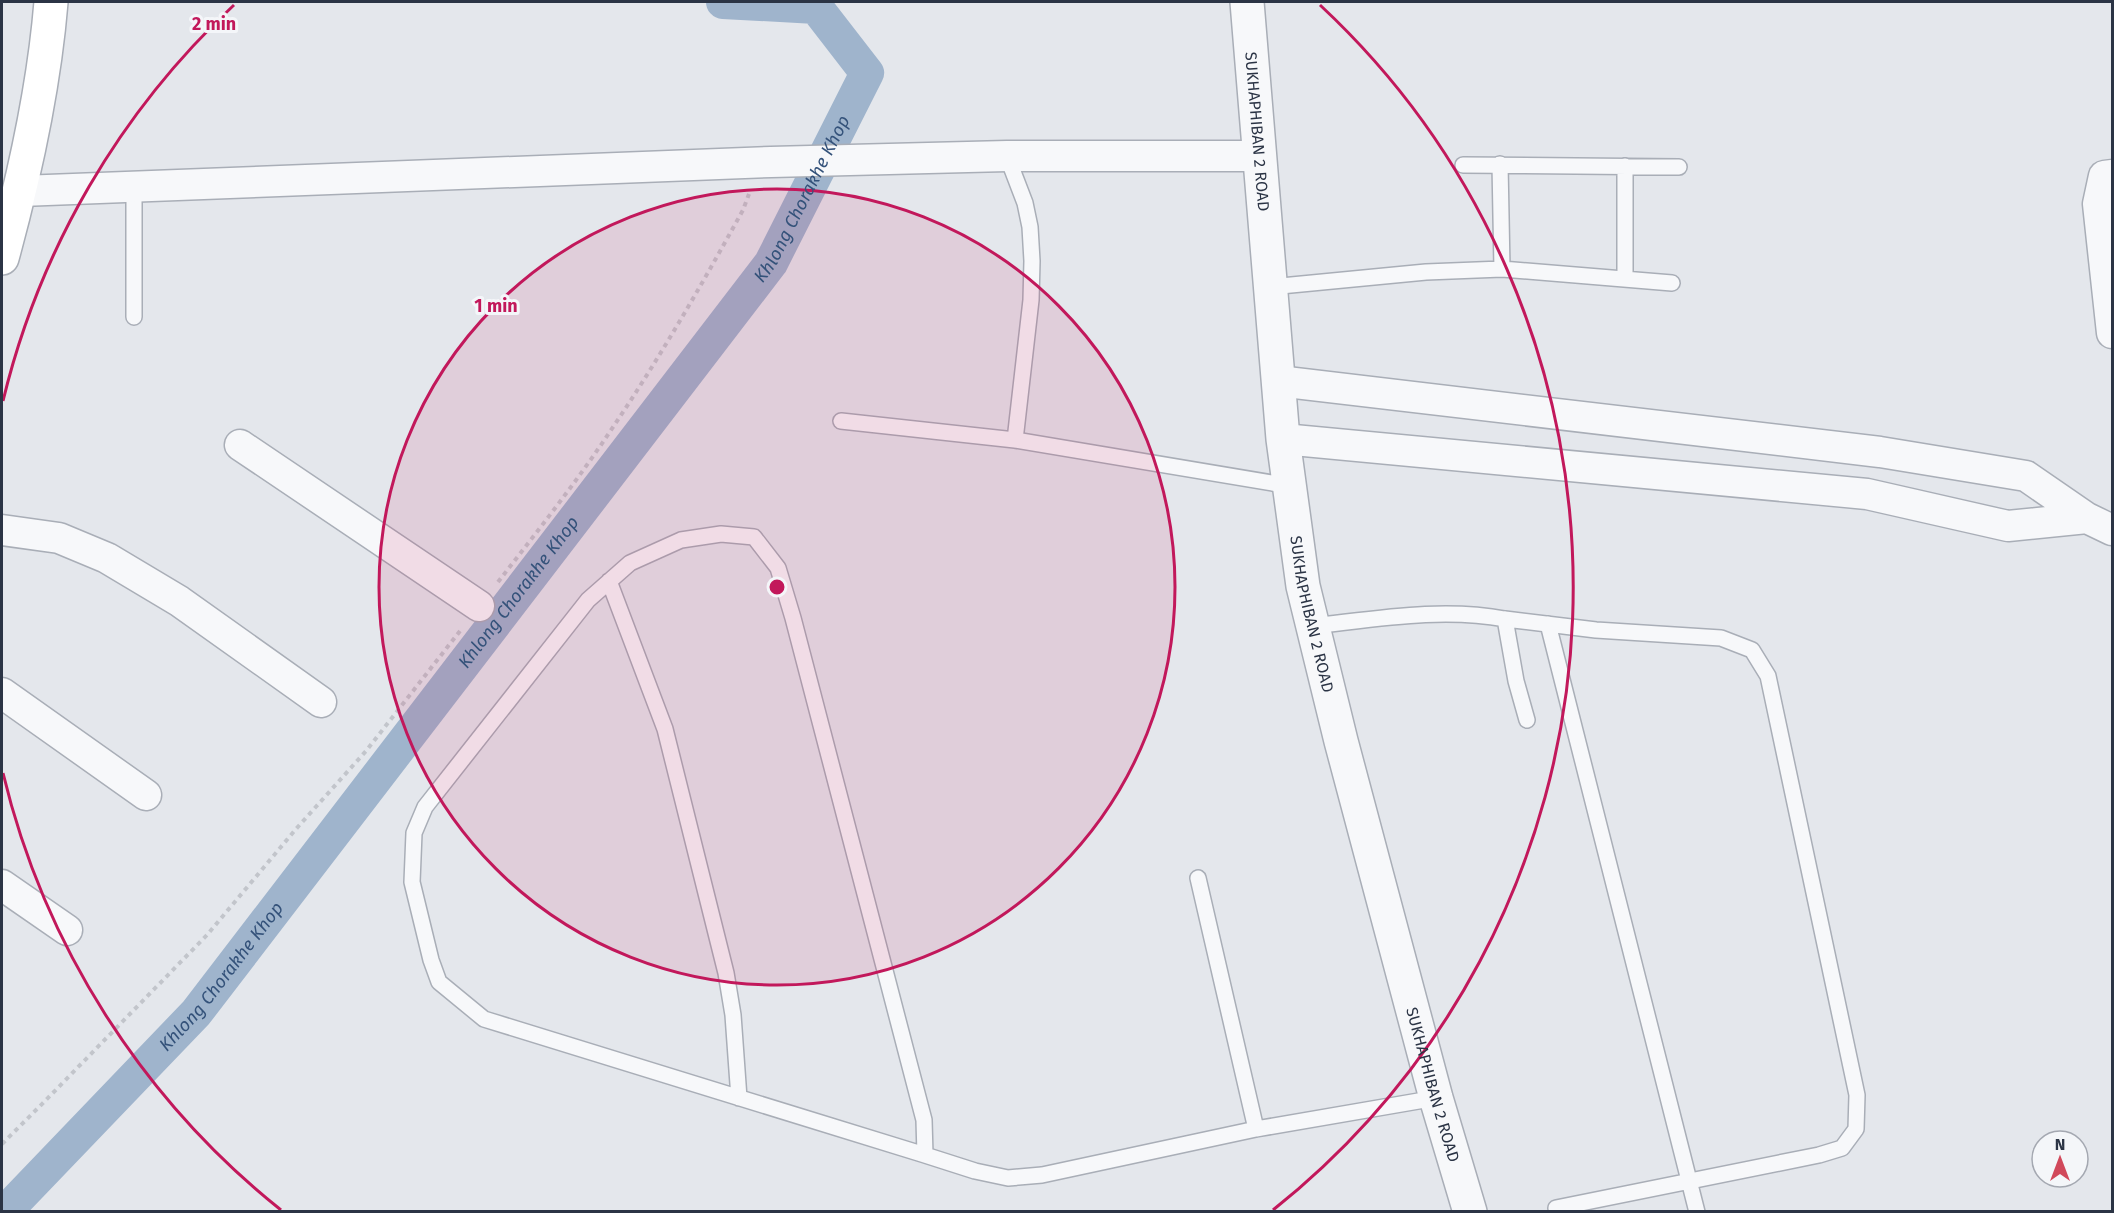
<svg xmlns="http://www.w3.org/2000/svg" width="2114" height="1213" font-family="'Fira Sans',sans-serif">
	<style>
		.lines { fill: none; stroke-linecap: round; stroke-linejoin: round }
		.canal { stroke: #9fb4cc; stroke-width: 34 }
		.service-casing { stroke: #a9aeb7; stroke-width: 18 }
		.minor-casing { stroke: #a9aeb7; stroke-width: 33 }
		.tertiary-casing { stroke: #a9aeb7; stroke-width: 36 }
		.secondary-casing { stroke: #a9aeb7; stroke-width: 36 }
		.path { stroke: #c2c5cb; stroke-width: 4; stroke-dasharray: 4.5 4.5; stroke-linecap: butt }
		.service { stroke: #f7f8fa; stroke-width: 15 }
		.minor { stroke: #f7f8fa; stroke-width: 30 }
		.tertiary { stroke: #f7f8fa; stroke-width: 33 }
		.secondary { stroke: #fff; stroke-width: 33 }
		.ring { fill: none; stroke: #c2185b; stroke-width: 3 }
		.labels { text-anchor: middle; stroke-width: 6; stroke-linejoin: round; paint-order: stroke }
		.street-label { font-size: 16px; fill: #2b3445; stroke: #f4f6f9 }
		.water-label { font-size: 18px; font-style: italic; fill: #34527a; stroke: #f4f6f9 }
		.centre { fill: #c2185b; stroke: #f4f6f9; stroke-width: 3 }
		.ring-label { font-size: 18px; text-anchor: middle; font-weight: bold; fill: #c2185b; stroke: #f4f6f9; stroke-width: 6; stroke-linejoin: round; paint-order: stroke }
	</style>
	<rect width="100%" height="100%" fill="#e4e7ec"/>
	<g class="lines">
		<!-- canal -->
		<path class="canal" id="s1" d="M5,1212L196,1013L771,263L867,73L816,7L723,2"/>
		<defs>
			<path id="service" d="M1007,156L1025,203L1030,227L1032,261L1031,300L1015,440
				M1500,164L1502,269
				M1463,165L1679,167
				M1625,166V278
				M1270,287L1426,272L1502,269L1672,283
				M134,317V187
				M841,421L1015,440L1290,486
				M721,534L754,537L778,568L793,618L924,1120L925,1155L484,1019L439,982L431,960L412,882L414,833L425,807L588,600L630,563L681,540Z
				M609,581L665,729L726,973L733,1015L739,1098
				M1505,619L1596,630L1721,638L1752,650L1768,676L1857,1095L1856,1129L1842,1148L1819,1155L1556,1208
				M1548,624L1697,1212
				M1312,626C1376,619 1442,607 1505,619L1516,681L1527,720
				M1198,878L1256,1129
				M925,1155L975,1171L1008,1178L1042,1175L1256,1129L1436,1098"/>
			<path id="minor" d="M2112,175L2104,176L2098,204L2112,333
				M21,191L771,162L1007,156H1260
				M1278,381L1880,452L2026,476L2087,518L2112,530
				M1283,439L1867,494L2008,526L2087,518
				M240,445L479,606
				M2,530L59,538L107,558L179,601L321,702
				M2,693L146,795
				M2,885L67,930"/>
			<g id="tertiary">
				<path id="s2" d="M1247,2L1283,439L1303,586L1341,741L1436,1098L1470,1212"/>
			</g>
			<path id="secondary" d="M2,258C25,174 44,88 51,2"/>
		</defs>
		<!-- service casing -->
		<use href="#service" class="service-casing"/>
		<!-- minor casing -->
		<use href="#minor" class="minor-casing"/>
		<!-- tertiary casing -->
		<use href="#tertiary" class="tertiary-casing"/>
		<!-- secondary casing -->
		<use href="#secondary" class="secondary-casing"/>
		<!-- path -->
		<path class="path" d="M498,582C536,533 575,484 609,433C658,361 701,286 743,210L749,194
			M2,1144L45,1101L207,935L296,829L366,751L460,631"/>
		<!-- service -->
		<use href="#service" class="service"/>
		<!-- minor -->
		<use href="#minor" class="minor"/>
		<!-- tertiary -->
		<use href="#tertiary" class="tertiary"/>
		<!-- secondary -->
		<use href="#secondary" class="secondary"/>
	</g>
	<!-- distance rings -->
	<circle cx="777" cy="587" r="398" fill="#c2185b" fill-opacity=".12"/>
	<g class="ring">
		<circle cx="777" cy="587" r="398"/>
		<path d="M281 1210A796 796 0 0 1 3 773M3 401A796 796 0 0 1 234 5M1320 5A796 796 0 0 1 1273 1210"/>
	</g>
	<g class="labels">
		<!-- street labels -->
		<g class="street-label">
			<text dy="6" stroke="none"><textPath href="#s2" startOffset="130">SUKHAPHIBAN 2 ROAD</textPath></text>
			<text dy="6" stroke="none"><textPath href="#s2" startOffset="616">SUKHAPHIBAN 2 ROAD</textPath></text>
			<text dy="6" stroke="none"><textPath href="#s2" startOffset="1102">SUKHAPHIBAN 2 ROAD</textPath></text>
		</g>
		<!-- water labels -->
		<g class="water-label">
			<text dy="6" stroke="none"><textPath href="#s1" startOffset="1292">Khlong Chorakhe Khop</textPath></text>
			<text dy="6" stroke="none"><textPath href="#s1" startOffset="806">Khlong Chorakhe Khop</textPath></text>
			<text dy="6" stroke="none"><textPath href="#s1" startOffset="320">Khlong Chorakhe Khop</textPath></text>
		</g>
	</g>
	<circle cx="777" cy="587" r="9" class="centre"/>
	<g class="ring-label">
		<text x="214" y="30">2 min</text>
		<text x="496" y="312">1 min</text>
	</g>
	<!-- border -->
	<rect width="2114" height="1213" fill="none" stroke="#2b3445" stroke-width="6"/>
	<!-- north arrow -->
	<g transform="translate(2060 1159)"><circle r="28" fill="#f4f6f9" stroke="#a4a8b1" stroke-width="1.5"/>
	<path d="M0-4.5L10 22L0 15L-10 22Z" fill="#d1495b"/>
	<text y="-9" font-size="16" font-weight="bold" text-anchor="middle" fill="#2b3445">N</text>
	</g>
</svg>
